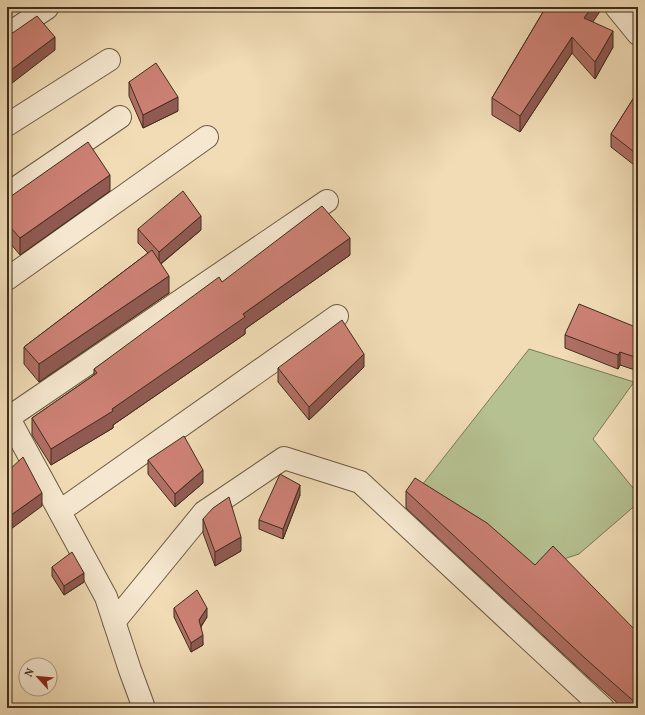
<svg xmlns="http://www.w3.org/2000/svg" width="645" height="715" font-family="Vollkorn,serif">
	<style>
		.green { fill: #b6c191; stroke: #7a7856 }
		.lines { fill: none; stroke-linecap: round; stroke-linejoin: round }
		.minor-casing { stroke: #6c5a42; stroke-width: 24 }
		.minor { stroke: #f6e8d0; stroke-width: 22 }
		.wall { fill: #b06f65; stroke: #3f2e1c }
		.shaded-wall { fill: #905a52; stroke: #3f2e1c }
		.building { fill: #cd8175; stroke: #3f2e1c }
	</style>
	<rect width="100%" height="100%" fill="#f1dcb6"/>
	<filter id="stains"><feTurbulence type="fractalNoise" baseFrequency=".005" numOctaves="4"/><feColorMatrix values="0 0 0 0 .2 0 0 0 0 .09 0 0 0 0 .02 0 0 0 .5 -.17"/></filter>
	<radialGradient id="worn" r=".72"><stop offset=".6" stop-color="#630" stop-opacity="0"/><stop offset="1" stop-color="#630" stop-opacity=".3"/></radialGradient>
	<!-- green -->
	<path class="green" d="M529,349L634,382L593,439L638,494V503L579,554L524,572L415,494Z"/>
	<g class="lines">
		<defs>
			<path id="minor" d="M616,7L638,34
				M7,35L47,8
				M7,125L109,60
				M7,194L120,117
				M7,279L207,137
				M7,415L106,597L130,670L144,708
				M8,418L327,201
				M60,511L337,316
				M114,622L204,512L284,458L360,482L603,708"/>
		</defs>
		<!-- minor casing -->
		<use href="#minor" class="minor-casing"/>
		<!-- minor -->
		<use href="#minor" class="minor"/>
	</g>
	<!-- wall -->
	<path class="wall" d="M546,7L593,22L613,47L595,79L572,53L520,132L492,115V98Z
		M129,82L178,111L143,128L129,96Z
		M638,91V168L611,147V134Z
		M110,191L20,255L10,243L7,246V199Z
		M138,229L201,230L161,264L169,293L39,382L24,364V347L148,253L138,243Z
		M350,255L245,329V334L113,425V428L51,465L32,435V418L94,375V369L222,282Z
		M638,328V371L620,365L618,369L565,348V335Z
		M364,367L309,420L278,382V368Z
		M148,460L203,483L175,507L148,474Z
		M406,491L535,565L638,633V708H623L587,676L406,508Z
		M300,495L283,539L259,529V520Z
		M203,519L241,551L215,566L203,533Z
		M52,567L84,582L64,595L52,576Z
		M174,608L207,617L201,627L203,645L191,652L174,617Z"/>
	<!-- shaded-wall -->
	<path class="shaded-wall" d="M592,7H603L584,35V18Z
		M613,31V47L595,79V62Z
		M55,37V50L7,87V73Z
		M572,37V53L520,132V116Z
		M178,97V111L143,128V115Z
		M110,175V191L20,255V238Z
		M201,216V230L159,265V252Z
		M10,227V243L7,246V230Z
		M350,238V255L245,329V334L113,425V428L51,465V449L112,409L243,314Z
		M169,276V293L39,382V364Z
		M620,352V365L618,369V355Z
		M364,354V367L309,420V407Z
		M203,470V483L175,507V494Z
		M300,485V495L283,539V529Z
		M42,493V506L7,532V518Z
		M241,537V551L215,566V552Z
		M84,573V582L64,595V586Z
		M207,608V617L199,629V620Z
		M203,635V645L191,652V643Z"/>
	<!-- building -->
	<path class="building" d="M546,7H592L584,18L613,31L595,62L572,37L520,116L492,98Z
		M37,16L55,37L7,73V35L14,32Z
		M156,63L178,97L143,115L129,82Z
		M638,91V155L611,134Z
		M88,142L110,175L20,238L10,227L7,230V199Z
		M183,191L201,216L159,252L138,229Z
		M322,206L350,238L243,314L245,317L112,409L113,411L51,449L32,418L97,373L94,369L219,277L222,282Z
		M152,250L169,276L39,364L24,347Z
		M579,304L638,328V358L620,352L618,355L565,335Z
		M342,320L364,354L309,407L278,368Z
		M184,436L203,470L175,494L148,460Z
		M23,457L42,493L7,518V472Z
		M280,474L300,485L283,529L259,520Z
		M415,478L487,523L535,565L553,546L638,633V705L587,660L406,491Z
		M229,497L241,537L215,552L203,519L213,508Z
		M72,552L84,573L64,586L52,567Z
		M197,590L207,608L199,620L203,635L191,643L174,608Z"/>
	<!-- margin -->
	<rect width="645" height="715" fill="none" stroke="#f1dcb6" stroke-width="24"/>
	<rect x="8" y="8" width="629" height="699" fill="none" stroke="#3f2e1c" stroke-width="2"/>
	<rect x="12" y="12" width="621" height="691" fill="none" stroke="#3f2e1c"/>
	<!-- north arrow -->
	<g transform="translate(38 677) rotate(297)"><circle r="19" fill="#f6e8d0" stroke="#ad9e88"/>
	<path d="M0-3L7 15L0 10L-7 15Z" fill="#8f2418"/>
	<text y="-6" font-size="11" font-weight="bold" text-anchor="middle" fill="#3f2e1c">N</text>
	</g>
	<rect width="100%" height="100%" filter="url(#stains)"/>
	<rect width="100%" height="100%" fill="url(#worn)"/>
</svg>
